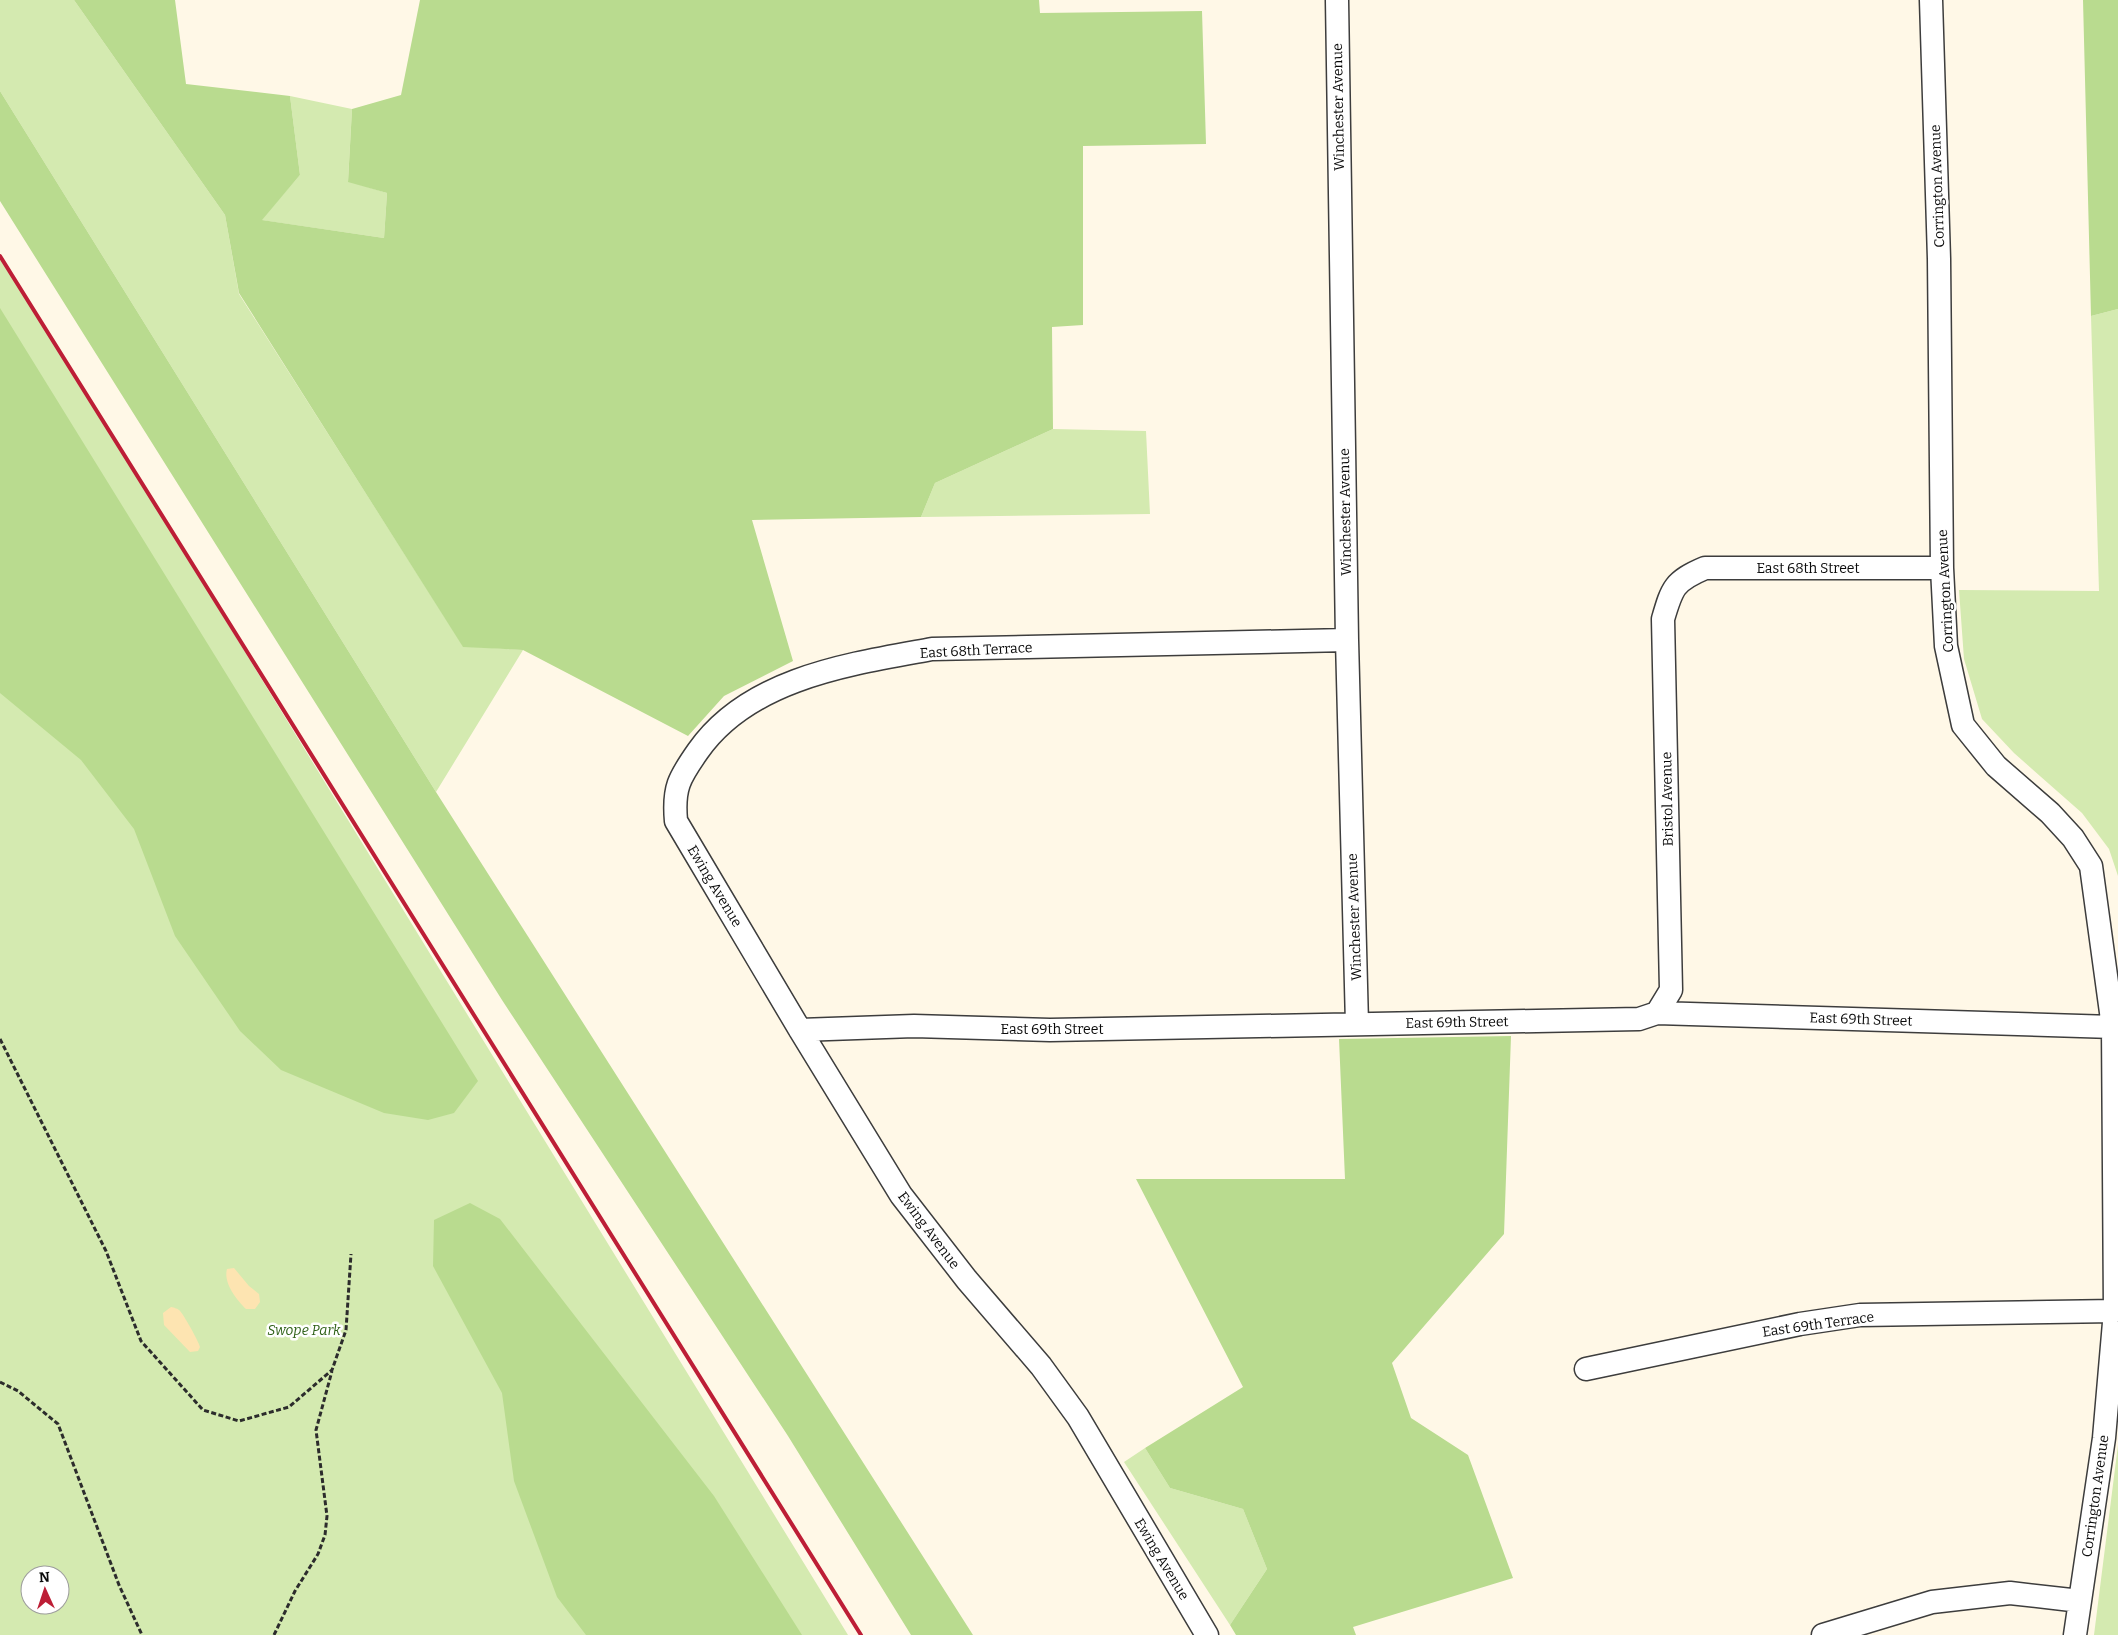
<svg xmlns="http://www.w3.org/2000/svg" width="2118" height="1635" font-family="Bitter,serif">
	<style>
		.green { fill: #d4eab0; fill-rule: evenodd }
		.forest { fill: #b9db8f }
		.sand { fill: #fde4b1 }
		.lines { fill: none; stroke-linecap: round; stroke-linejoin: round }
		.street-casing { stroke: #3d3d3d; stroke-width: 25 }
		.path { stroke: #2c2c2c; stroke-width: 3; stroke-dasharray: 5 2.5; stroke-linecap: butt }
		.street { stroke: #fff; stroke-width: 22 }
		.rail { stroke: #bd1e36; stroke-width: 4 }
		.labels { text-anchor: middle; stroke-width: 5; stroke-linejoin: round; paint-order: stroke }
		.street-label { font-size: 14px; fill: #0a0a0a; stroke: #fff }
		.park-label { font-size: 14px; font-style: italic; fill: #306219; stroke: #fff }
	</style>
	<rect width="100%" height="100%" fill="#fff8e7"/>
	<!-- green -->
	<path class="green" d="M0,0H74L225,215L239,294L463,646L523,650L436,792L0,91Z
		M290,96L352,109L348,181L387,193L384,238L261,220L300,175Z
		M0,257L164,520L848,1635H0ZM30,1575H60V1605H30Z
		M2118,309V876L2109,849L2082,813L2014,753L1982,719L1964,659L1959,590L2099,591L2091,316Z
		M1053,429L1146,431L1150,514L921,517L935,483Z
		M2118,1445V1635H2094Z
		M1145,1448L1170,1488L1243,1509L1267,1569L1230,1625L1124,1462Z"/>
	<!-- forest -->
	<path class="forest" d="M74,0H175L186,84L290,96L300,175L262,220L384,238L387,193L348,182L352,109L401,95L420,0H1039L1040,13L1202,11L1206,144L1083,146V325L1052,327L1053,429L935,483L921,517L752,520L793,661L724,696L688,736L523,650L463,647L239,293L225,215Z
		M2083,0H2118V309L2091,316Z
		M0,91L436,792L973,1635H911L788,1436L502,1000L0,201Z
		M0,308L478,1081L454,1113L428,1120L384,1113L281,1070L240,1031L175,936L134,829L81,760L0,693Z
		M1511,1036L1504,1234L1392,1363L1411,1418L1468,1455L1513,1578L1353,1627L1356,1635H1236L1230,1625L1267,1569L1243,1509L1170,1488L1145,1448L1243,1387L1136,1179H1345L1339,1039Z
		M470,1203L500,1219L714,1496L802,1635H586L557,1597L514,1481L502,1393L433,1266L434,1220Z"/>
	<!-- sand -->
	<path class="sand" d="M234,1268L249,1286L259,1294L260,1302L255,1309H246C237,1300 223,1283 227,1269Z
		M171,1307C175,1308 176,1308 179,1310C183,1313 199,1342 200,1347L198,1351L190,1352L164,1325L163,1313Z"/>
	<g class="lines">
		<defs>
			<path id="street" d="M1337,0L1347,640L1357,1024
				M1931,0L1939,259L1942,568L1946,646L1963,725L1996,766L2050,813L2073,838L2091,866L2113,1027L2115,1311L2104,1438L2075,1635
				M1657,1013L1671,990L1663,619C1672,588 1674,581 1705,568H1942
				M800,1030L914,1026L1050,1030L1639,1019L1657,1013L2113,1027
				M1586,1369L1800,1324L1860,1315L2115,1311
				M1207,1635L1078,1417L1041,1366L967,1280L901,1195L800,1030L676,821C673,788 679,778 698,751C749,678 850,664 932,649L1347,640
				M1823,1635L1932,1602L2010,1593L2080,1601"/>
		</defs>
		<!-- street casing -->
		<use href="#street" class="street-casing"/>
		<!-- path -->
		<path class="path" d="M0,1039L106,1251L141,1341L203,1410L239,1421L289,1407L332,1370L346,1330L351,1254
			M0,1382L18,1391L58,1424L119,1585L142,1635
			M274,1635L295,1591L318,1554L325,1535L327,1516L316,1430L332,1371"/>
		<!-- street -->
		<use href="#street" class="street"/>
		<!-- rail -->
		<path class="rail" d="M0,256L861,1635"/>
	</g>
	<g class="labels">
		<!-- street labels -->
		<g class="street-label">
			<text transform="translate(1338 107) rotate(-91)" y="5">Winchester Avenue</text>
			<text transform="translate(1937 186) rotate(-92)" y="5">Corrington Avenue</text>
			<text transform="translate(1345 512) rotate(-91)" y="5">Winchester Avenue</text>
			<text x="1808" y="573">East 68th Street</text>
			<text transform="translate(1945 591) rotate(-93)" y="5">Corrington Avenue</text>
			<text transform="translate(976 650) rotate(-3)" y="5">East 68th Terrace</text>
			<text transform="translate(1667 799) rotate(-91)" y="5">Bristol Avenue</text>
			<text transform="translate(715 886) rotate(59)" y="5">Ewing Avenue</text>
			<text transform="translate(1354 917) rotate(-92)" y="5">Winchester Avenue</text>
			<text transform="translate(1861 1019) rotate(2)" y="5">East 69th Street</text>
			<text transform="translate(1457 1022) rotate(-1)" y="5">East 69th Street</text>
			<text x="1052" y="1034">East 69th Street</text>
			<text transform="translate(929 1230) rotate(53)" y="5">Ewing Avenue</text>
			<text transform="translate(1818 1324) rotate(-8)" y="5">East 69th Terrace</text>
			<text transform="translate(2095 1496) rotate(-82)" y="5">Corrington Avenue</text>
			<text transform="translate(1162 1559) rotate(59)" y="5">Ewing Avenue</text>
		</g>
		<!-- park labels -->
		<g class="park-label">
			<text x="304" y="1335">Swope Park</text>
		</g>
	</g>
	<!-- north arrow -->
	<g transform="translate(45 1590) rotate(357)"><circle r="24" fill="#ffffff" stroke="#9d9d9d"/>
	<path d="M0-4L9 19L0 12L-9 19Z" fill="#bd1e36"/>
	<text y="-8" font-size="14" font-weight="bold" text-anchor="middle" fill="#0a0a0a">N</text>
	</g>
</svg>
